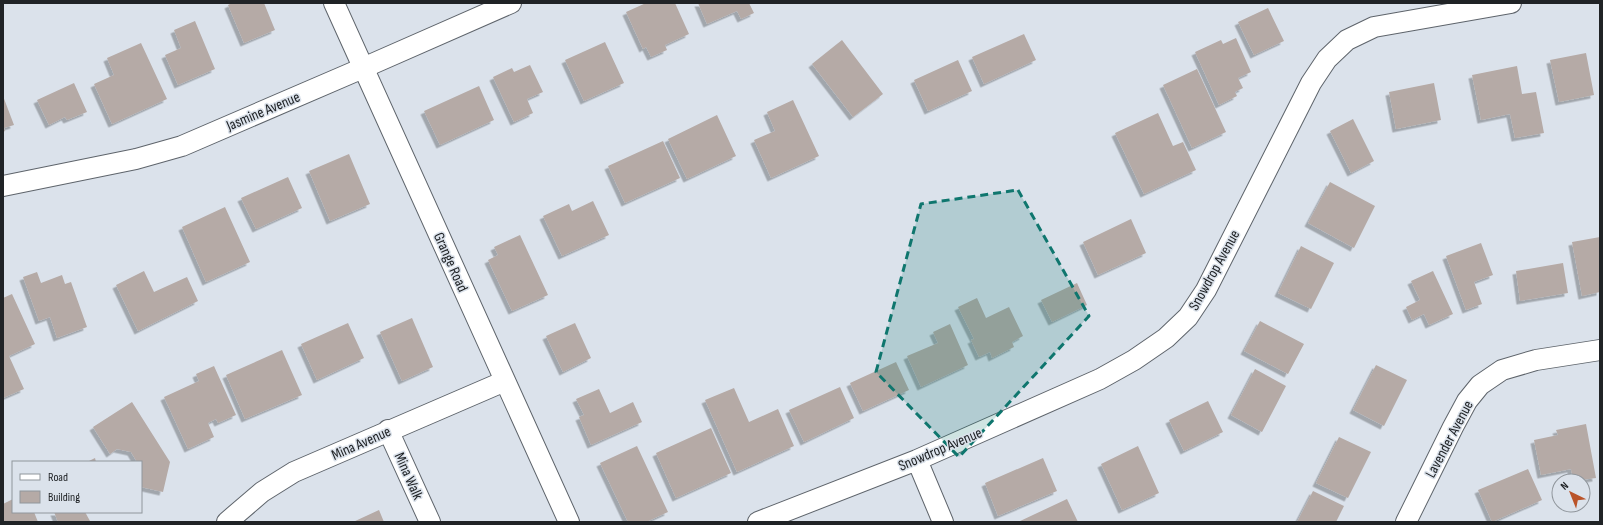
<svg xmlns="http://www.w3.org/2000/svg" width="1603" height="525" font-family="'Sofia Sans Condensed',sans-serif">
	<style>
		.building { fill: #b5aaa6; filter: url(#shadow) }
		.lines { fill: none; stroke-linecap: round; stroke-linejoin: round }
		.minor-casing { stroke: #5e646b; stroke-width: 22 }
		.minor { stroke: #fff; stroke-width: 20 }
		.marked { fill: #0f766e; fill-opacity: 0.2; stroke: #0f766e; stroke-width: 3; stroke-dasharray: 8 5; stroke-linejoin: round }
		.labels { text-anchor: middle; stroke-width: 3; stroke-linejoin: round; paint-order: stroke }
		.street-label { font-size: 15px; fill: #202326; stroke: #dbe2eb }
	</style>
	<defs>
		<filter id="shadow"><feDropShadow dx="-3.5" dy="3.5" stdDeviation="0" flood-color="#0004"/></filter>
	</defs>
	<rect width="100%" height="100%" fill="#dbe2eb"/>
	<!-- building -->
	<path class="building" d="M232,3H264L275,30L244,43L228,5Z
		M646,3H675L689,34L665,45L667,50L651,57L646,47L643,49L626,12Z
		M698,3H749L754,13L741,19L737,11L707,24Z
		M1268,8L1284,41L1254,55L1238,22Z
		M195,21L215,69L178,85L165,55L181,48L174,30Z
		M1024,34L1036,60L984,84L972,57Z
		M1236,38L1251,72L1238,78L1243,88L1235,92L1237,96L1219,105L1195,52L1221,40L1223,44Z
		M842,40L883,94L853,117L812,64Z
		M605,42L624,83L584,101L565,60Z
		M141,43L167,99L112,124L94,84L114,75L107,58Z
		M1586,53L1594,95L1559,102L1550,60Z
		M958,60L972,91L928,111L914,80Z
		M530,65L543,92L527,99L533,113L514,122L493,77L512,68L514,72Z
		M1517,66L1522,94L1536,92L1544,133L1515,138L1510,114L1481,120L1472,75Z
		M1197,69L1226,132L1192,148L1163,85Z
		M74,83L87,112L67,120L65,117L49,125L37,100Z
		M1434,83L1441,120L1396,129L1389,92Z
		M479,86L494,120L440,145L424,111Z
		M3,96L14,125L4,128L5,131L3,132Z
		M793,100L819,156L771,178L754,140L775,131L767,112Z
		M1158,113L1173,146L1183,142L1196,170L1144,194L1115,133Z
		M717,115L736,156L687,179L668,139Z
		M1353,119L1374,161L1351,173L1330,131Z
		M663,141L680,178L625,203L608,166Z
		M349,154L370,204L330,221L309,171Z
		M288,177L302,208L256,229L241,198Z
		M1330,182L1375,206L1354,248L1308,223Z
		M593,201L609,235L562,256L543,216L569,204L572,211Z
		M225,207L250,262L206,282L182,227Z
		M1131,219L1146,253L1098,275L1083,242Z
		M520,235L548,295L512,311L488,260L498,255L494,247Z
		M1600,237V292L1582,296L1572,242Z
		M1481,243L1493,275L1474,282L1482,304L1466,310L1446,256Z
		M1301,246L1334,263L1311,309L1278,293Z
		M1563,263L1568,293L1520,301L1516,271Z
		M144,271L154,292L187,277L198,301L138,331L116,285Z
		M1433,271L1453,314L1429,325L1424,314L1412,320L1406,307L1420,300L1411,281Z
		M37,272L41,283L62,275L65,284L71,282L87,327L57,338L50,317L39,321L23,277Z
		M1077,283L1087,305L1052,322L1041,300Z
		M12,294L35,344L9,356L24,389L3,398V298Z
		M977,298L986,318L1009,307L1023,336L1012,342L1014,347L992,358L990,352L979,357L971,340L974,339L958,307Z
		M412,318L433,367L402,381L380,332Z
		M1260,321L1304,344L1288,374L1244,351Z
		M348,323L364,358L317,380L301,344Z
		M575,323L591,358L563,372L546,336Z
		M950,324L968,365L921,387L907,356L938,343L933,332Z
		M282,350L302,395L245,419L226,375Z
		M896,362L909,390L863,411L850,383Z
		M1376,365L1407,380L1384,426L1353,410Z
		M214,366L236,415L218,423L216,419L208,423L214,437L188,449L164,397L199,381L196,374Z
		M1255,369L1286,386L1262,432L1231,415Z
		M840,387L854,418L804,442L789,410Z
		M734,388L749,422L778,409L794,446L737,472L705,400Z
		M599,389L610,413L633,402L642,422L591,445L579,417L584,415L576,399Z
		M1208,401L1223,432L1184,451L1169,420Z
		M132,402L170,462L163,492L141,487V462H137L131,452L117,449L110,454L93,427Z
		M1586,424L1596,478L1573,481L1571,469L1541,475L1534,440L1558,435L1556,430Z
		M711,428L731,473L676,498L656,453Z
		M1339,437L1371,452L1348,498L1316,483Z
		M637,446L668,512L646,522H628L600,463Z
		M1138,446L1159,493L1122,510L1101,464Z
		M95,458L96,462H87Z
		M1043,458L1057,491L998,516L985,483Z
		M1528,469L1542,500L1492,522L1478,490Z
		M1313,491L1344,506L1336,522H1297Z
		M13,499V512H34L38,522H3V504Z
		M1067,499L1078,522H1018Z
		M379,510L384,522H353Z
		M54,512H85L90,521L58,522Z"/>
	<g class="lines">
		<defs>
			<path id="minor" d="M334,3L569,522
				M3,186L136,159L182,146L363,68L511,3
				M388,430L430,522
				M917,460L943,522
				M227,522L262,492L294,472L505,381
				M758,522L917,460L1100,379L1134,360L1166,338L1188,317L1206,290L1311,83L1327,59L1347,40L1374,27L1511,3
				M1406,522L1453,427L1467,401L1480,385L1502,370L1536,360L1600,350"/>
		</defs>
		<!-- minor casing -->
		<use href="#minor" class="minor-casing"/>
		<!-- minor -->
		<use href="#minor" class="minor"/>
	</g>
	<!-- marked area -->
	<path class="marked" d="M1018,190L1089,316L959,457L876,372L921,204Z"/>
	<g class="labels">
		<!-- street labels -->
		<g class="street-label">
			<text transform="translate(263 111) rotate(-23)" y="5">Jasmine Avenue</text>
			<text transform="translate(451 262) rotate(66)" y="5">Grange Road</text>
			<text transform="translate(1214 270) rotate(-61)" y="5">Snowdrop Avenue</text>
			<text transform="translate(1449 439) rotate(-62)" y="5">Lavender Avenue</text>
			<text transform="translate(361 443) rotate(-24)" y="5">Mina Avenue</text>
			<text transform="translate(940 449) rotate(-23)" y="5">Snowdrop Avenue</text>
			<text transform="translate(409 476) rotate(66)" y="5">Mina Walk</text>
		</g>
	</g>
	<!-- border -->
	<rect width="1603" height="525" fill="none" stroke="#202326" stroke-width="8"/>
	<!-- legend -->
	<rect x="12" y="461" width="130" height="52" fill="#dbe2eb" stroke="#90969c"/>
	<rect x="20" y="474" width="20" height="6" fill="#ffffff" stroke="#90969c"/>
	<text x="48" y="481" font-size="12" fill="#202326">Road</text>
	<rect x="20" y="491" width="20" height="12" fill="#b5aaa6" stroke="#90969c"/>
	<text x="48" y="501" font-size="12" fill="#202326">Building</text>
	<!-- north arrow -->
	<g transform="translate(1571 493) rotate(317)"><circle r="19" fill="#dbe2eb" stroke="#90969c"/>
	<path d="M0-3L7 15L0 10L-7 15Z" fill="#ba5329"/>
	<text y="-6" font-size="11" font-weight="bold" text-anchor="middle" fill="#202326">N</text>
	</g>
</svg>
